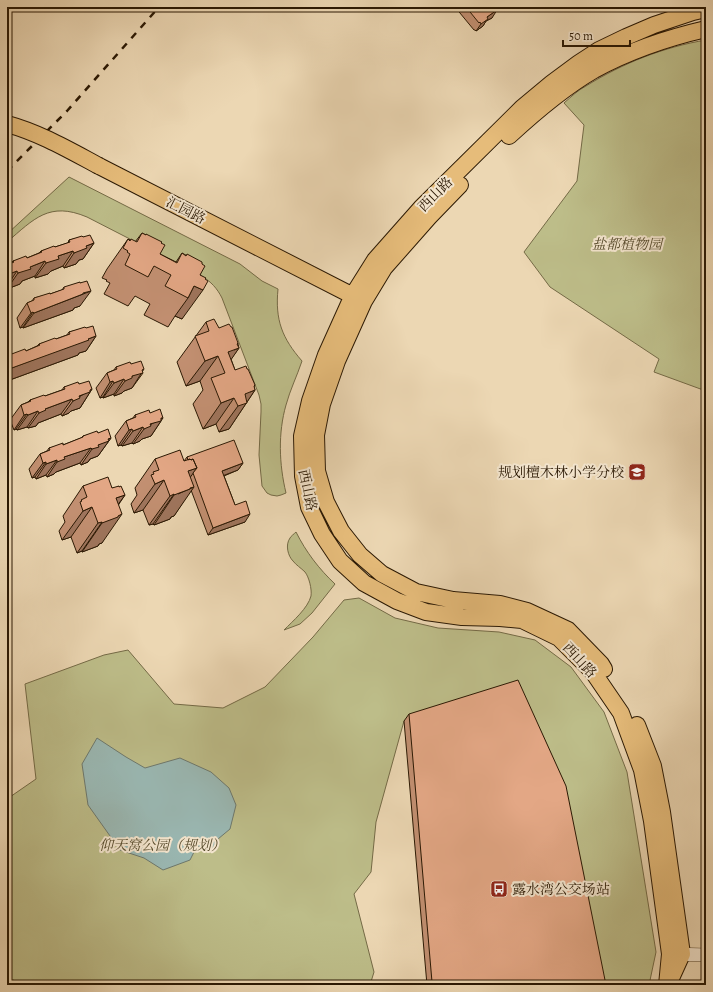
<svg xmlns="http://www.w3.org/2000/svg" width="713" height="992" font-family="Alegreya,'Noto Serif SC',serif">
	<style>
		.green { fill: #bdbd89; stroke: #746a46 }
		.water { fill: #9ab8b3; stroke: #6d786d }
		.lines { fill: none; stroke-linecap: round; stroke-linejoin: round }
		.minor-casing { stroke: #5a482f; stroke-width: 14 }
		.major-casing { stroke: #2a1803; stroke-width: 18 }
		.minor { stroke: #f3e5ce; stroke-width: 13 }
		.major { stroke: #e6bc7a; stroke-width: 16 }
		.rail { stroke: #2a1803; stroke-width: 2.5; stroke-dasharray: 7 7; stroke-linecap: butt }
		.major-bridge-casing { stroke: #2a1803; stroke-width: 18; stroke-linecap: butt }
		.major-bridge { stroke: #e6bc7a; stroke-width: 16 }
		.wall { fill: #c39072; stroke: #2a1803 }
		.shaded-wall { fill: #9f755d; stroke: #2a1803 }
		.building { fill: #e3a785; stroke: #2a1803 }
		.labels { text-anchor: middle; stroke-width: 4; stroke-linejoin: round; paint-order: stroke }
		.street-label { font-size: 14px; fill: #2a1803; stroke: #f3e5ce }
		.park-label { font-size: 14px; font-style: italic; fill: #564a2b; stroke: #f3e5ce }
		.poi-label { font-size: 14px; fill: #2a1803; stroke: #f3e5ce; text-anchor: end }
	</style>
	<rect width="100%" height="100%" fill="#ecd7b3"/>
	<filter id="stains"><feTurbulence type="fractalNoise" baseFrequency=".005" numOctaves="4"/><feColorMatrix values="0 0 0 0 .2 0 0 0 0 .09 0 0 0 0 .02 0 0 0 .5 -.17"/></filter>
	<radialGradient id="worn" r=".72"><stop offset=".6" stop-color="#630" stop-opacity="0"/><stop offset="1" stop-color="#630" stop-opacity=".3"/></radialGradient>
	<!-- green -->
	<path class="green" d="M706,40V391L654,372L659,359L550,287L524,252L577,181L584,125L564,103C571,97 578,90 586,86C623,63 664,47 706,40Z
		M69,177L240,264L262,281L278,289C275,320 282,338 302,361C297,376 290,390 286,405C278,433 279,464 286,493L281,495L277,496L271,495L267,493L262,486L259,455L261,412V404L259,395L222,298C217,288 211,282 202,276L87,217C49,201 34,219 7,242V234Z
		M296,532C306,552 319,569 335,584L312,613L300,624L284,630C293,621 308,608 311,596C312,589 309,577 305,572C301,568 296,565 293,561C288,556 285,545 290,538C291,536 294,534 296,532Z
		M359,598L395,618L438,628L499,632L535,640L571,667L604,712L627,772L656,952L649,985H598L513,687L404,721L376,822L371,872L354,894L374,972L370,985H79L76,982L71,985H16L14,980L7,982V799L36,779L25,684L104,655L128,650L174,704L223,708L265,687L313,637L344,600Z"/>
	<!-- water -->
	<path class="water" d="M97,738L126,757L145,768L180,758L211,772L229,788L236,805L230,829L218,839L211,852L197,846L190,860L163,870L144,858L120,850L88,805L82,764Z"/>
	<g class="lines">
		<defs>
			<path id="minor" d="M672,954L706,955"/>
			<path id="major" d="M509,136C535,112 563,88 594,70C629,51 667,38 706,29
				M99,166L363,301
				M460,185L429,217L384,268L364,301L337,361L322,404L316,435L317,471L326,502L341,531L360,555L382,574L416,592L453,600L500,604L527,611L568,630L601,664L604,669
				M637,725L653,766L662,812L682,954L672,976
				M667,985L670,954L652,821L642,770L621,713L593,672L559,638L522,620L500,618L462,617L426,612L397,601L364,583L340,561L322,534L309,507L303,476L302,436L310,401L326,355L353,295L375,260L421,208L522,108L552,83L579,63L599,50L626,37L654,25L693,12L706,9"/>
		</defs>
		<!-- minor casing -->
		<use href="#minor" class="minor-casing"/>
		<!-- major casing -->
		<use href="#major" class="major-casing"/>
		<!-- minor -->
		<use href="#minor" class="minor"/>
		<!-- major -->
		<use href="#major" class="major"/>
		<!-- rail -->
		<path class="rail" d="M7,171L67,111L159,7"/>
		<defs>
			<path id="major-bridge" d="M7,124C40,133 69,150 99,166"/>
		</defs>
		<!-- major-bridge casing -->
		<use href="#major-bridge" class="major-bridge-casing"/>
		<!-- major-bridge -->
		<use href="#major-bridge" class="major-bridge"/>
	</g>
	<!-- wall -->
	<path class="wall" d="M455,7H494L492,18L486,21L483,26L476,31L475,30H474Z
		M142,233L161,243L160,254L176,262L182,253L202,264L200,275L182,319L175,316L168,327L144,315L150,304L135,296L128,306L104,294L110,283L106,281L107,280L102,278L107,269L128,239L135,242Z
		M83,237L94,243L83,259L79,260L76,264L64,268L63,266L51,271L48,274L35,278V276L22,281L20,284L7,289V265L11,263L13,261L27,258L39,253L41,251L55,247L68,243L69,240Z
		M64,287L80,306L74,308L73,310L23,328V327L20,328L17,318L27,303L32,301L34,298L50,294L62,290Z
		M206,322L219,328L238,343V344L239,348L231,359L235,370L255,385L254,386L255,390L229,429L219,432L216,424L203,429L193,404L203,390L200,381L186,386L177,362Z
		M86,328L96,336L86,351L79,353L78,355L7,381V358L9,355L26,351L37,346L39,344L56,339L67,335L69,332Z
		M131,364L143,373L132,388L124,391L122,393L114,396V394L103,398V397L100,398L96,388L107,373L114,370L116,367Z
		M79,384L92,389L80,408L71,411L69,413L62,416L61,414L38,423L36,426L28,428L27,427L17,430L16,429L14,430L10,420L21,405L28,402L30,400L45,396L62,390L64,387Z
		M150,413L161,421L151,436L142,439L140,441L133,444L132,443L122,446L121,445L118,446L115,436L126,421L133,418L135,415Z
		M98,433L111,438L98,456L90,459L88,462L81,465L80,463L56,472L54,474L47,477L46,475L36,479L35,477L32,478L29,469L40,454L47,451L49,448L63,445L81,438L83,436Z
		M187,457L243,463L238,470L224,476L235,505L245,522L208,535L191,490L174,516L171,517L170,519L154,525L153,524L149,525L143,510L134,513L131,504L137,495L135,488L155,459L184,461Z
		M83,486L112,488L125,495L119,504L102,543L99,544L98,546L82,552V551L77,553L71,537L62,540L59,531L65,522L63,516Z
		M409,714L606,985H427L404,721Z"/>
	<!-- shaded-wall -->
	<path class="shaded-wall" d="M497,10L492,18L486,21L483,26L476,31L481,24L487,17Z
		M94,243L83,259L79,260L76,264L64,268L74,253L86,246Z
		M73,251L63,266L51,271L48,274L35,278L46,263L58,256Z
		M45,261L35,276L22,281L20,284L7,289L18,273L30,267Z
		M17,271L7,286V278L9,274Z
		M194,286L203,290L182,319L175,316L188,298Z
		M91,291L80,306L74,308L73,310L23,328L34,313Z
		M33,312L23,327L20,328L31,313Z
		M96,336L86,351L79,353L78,355L7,381V372L9,369Z
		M238,343L234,350L239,348L224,370L228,352Z
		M218,356L200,381L186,386L205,361Z
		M144,369L132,388L124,391L122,393L114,396L125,381L142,370Z
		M124,379L114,394L103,398L114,383Z
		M113,381L103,397L100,398L110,382Z
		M255,385L250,392L255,390L229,429L219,432L238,406L245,394Z
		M92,389L80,408L71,411L69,413L62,416L73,401L90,390Z
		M234,398L216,424L203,429L221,403Z
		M72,399L61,414L38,423L36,426L28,428L39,413L45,409Z
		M38,411L27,427L17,430L28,415Z
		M27,414L16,429L14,430L24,415Z
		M161,418H163L151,436L142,439L140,441L133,444L144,429Z
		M143,427L132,443L122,446L133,431Z
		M132,429L121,445L118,446L129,430Z
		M111,438L98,456L90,459L88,462L81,465L92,449L108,439Z
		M91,448L80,463L56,472L54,474L47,477L57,462L64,457Z
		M57,460L46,475L36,479L46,464Z
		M46,462L35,477L32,478L43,463Z
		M243,463L238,470L217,478L222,471Z
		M197,468L178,494L194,487L174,516L171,517L170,519L154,525L174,495V494L153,524L149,525L170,496L188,471Z
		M164,480L143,510L134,513L155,484Z
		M125,495L106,521L122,514L102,543L99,544L98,546L82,552L102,523V522L82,551L77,553L98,523L116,498Z
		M92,507L71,537L62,540L83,511Z
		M250,514L245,522L208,535L213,528Z
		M432,982L443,985H430Z"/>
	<!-- building -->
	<path class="building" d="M466,7H494L497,10L487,17L488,19L481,24L480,22L479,23Z
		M142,233L146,235V234L162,242L161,243L165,245L160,254L177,263L182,253L186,256L187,254L202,262V264L205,266L200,275L206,278L205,279L208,281L203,290L194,286L188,298L165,286L171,275L154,266L148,277L125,265L130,254L127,252L128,251L123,248L128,239L130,241L131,239L137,242Z
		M90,235L94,243L86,246L87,248L74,253L73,251L58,256L59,259L46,263L45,261L30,267L31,269L18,273L17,271L9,274L7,268V265L14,262L13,261L26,256L27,258L42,252L41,251L54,246L55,247L70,242L69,240L82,236L83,237Z
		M87,281L91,291L83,293V294L34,313L33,312L31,313L27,303L34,300V298L50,293V294L64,289V287L80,282V283Z
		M214,319L219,328L229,324L231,327H232L238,343L237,344L239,348L228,352L235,370L246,366L247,369H248L255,385L254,386L255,390L245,394L247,403L238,406L234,398L221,403L211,378L225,373L218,356L205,361L195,336L209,331L206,322Z
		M93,326L96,336L88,339L89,340L9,369V368L7,369V358L10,357L9,355L25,349L26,351L40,345L39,344L55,338L56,339L70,334L69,332L85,327L86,328Z
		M141,361L144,369L142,370L143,373L132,376V378L125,381L124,379L114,383L113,381L110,382L107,373L117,369L116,367L130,362L131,364Z
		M89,381L92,389L90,390V392L79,396L80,398L73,401L72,399L45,409L46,410L39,413L38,411L28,415L27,414L24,415L21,405L31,401L30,400L44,395L45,396L65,389L64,387L78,382L79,384Z
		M160,409L163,418H161V421L150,424L151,426L144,429L143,427L133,431L132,429L129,430L126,421L136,417L135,415L149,410L150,413Z
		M108,429L111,438L108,439L109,441L98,445L99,447L92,449L91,448L64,457L65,459L57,462V460L46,464V462L43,463L40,454L50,450L49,448L63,443V445L83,437V436L97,431L98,433Z
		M234,440L243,463L222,471L235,505L246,501L250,514L213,528L193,473L197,468L193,459L191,460L190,459L188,460L187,457Z
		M180,450L184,461L190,459L191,460L193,459L197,468L188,471L194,487L190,488V489L174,495V494L170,496L164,480L155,484L151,475L154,474L153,472L159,470L155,459Z
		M108,477L112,488L119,486V487L121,486L125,495L116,498L122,514L118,516V517L102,523V522L98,523L92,507L83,511L80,502L82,501L81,500L87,497L83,486Z
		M518,680L566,786L606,985H443L432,982L409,714Z"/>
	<!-- icons -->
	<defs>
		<symbol id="school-square" viewBox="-11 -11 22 22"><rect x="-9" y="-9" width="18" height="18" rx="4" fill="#8f2418" stroke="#f3e5ce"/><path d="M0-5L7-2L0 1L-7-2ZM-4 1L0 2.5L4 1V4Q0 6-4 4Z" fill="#fff"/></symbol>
		<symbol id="bus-square" viewBox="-11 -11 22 22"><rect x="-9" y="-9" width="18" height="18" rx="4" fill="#8f2418" stroke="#f3e5ce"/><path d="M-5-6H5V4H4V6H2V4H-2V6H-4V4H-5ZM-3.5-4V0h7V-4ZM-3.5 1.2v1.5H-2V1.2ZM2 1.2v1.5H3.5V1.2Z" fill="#fff"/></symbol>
	</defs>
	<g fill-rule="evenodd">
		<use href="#school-square" x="627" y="462" width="20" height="20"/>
		<use href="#bus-square" x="489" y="879" width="20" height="20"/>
	</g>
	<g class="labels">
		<!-- street labels -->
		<g class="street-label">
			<text transform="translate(435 194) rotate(-45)" y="5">西山路</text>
			<text transform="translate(186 210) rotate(27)" y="5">汇园路</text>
			<text transform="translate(308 490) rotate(78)" y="5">西山路</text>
			<text transform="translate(580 660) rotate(47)" y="5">西山路</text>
		</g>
		<!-- park labels -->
		<g class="park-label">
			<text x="627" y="249">盐都植物园</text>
			<text x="162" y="850">仰天窝公园（规划）</text>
		</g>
		<!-- poi labels -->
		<g class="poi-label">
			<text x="624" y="477">规划檀木林小学分校</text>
			<text x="512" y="894" text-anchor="start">露水湾公交场站</text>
		</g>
	</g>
	<!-- margin -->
	<rect width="713" height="992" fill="none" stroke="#ecd7b3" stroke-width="24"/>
	<rect x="8" y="8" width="697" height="976" fill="none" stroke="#2a1803" stroke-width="2"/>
	<rect x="12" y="12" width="689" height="968" fill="none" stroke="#2a1803"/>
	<!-- scale -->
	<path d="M563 40v6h67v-6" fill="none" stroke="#2a1803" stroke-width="2"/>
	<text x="569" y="40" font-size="12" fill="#2a1803" stroke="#f3e5ce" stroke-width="3" paint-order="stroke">50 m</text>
	<rect width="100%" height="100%" filter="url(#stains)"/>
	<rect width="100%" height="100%" fill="url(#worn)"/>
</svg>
